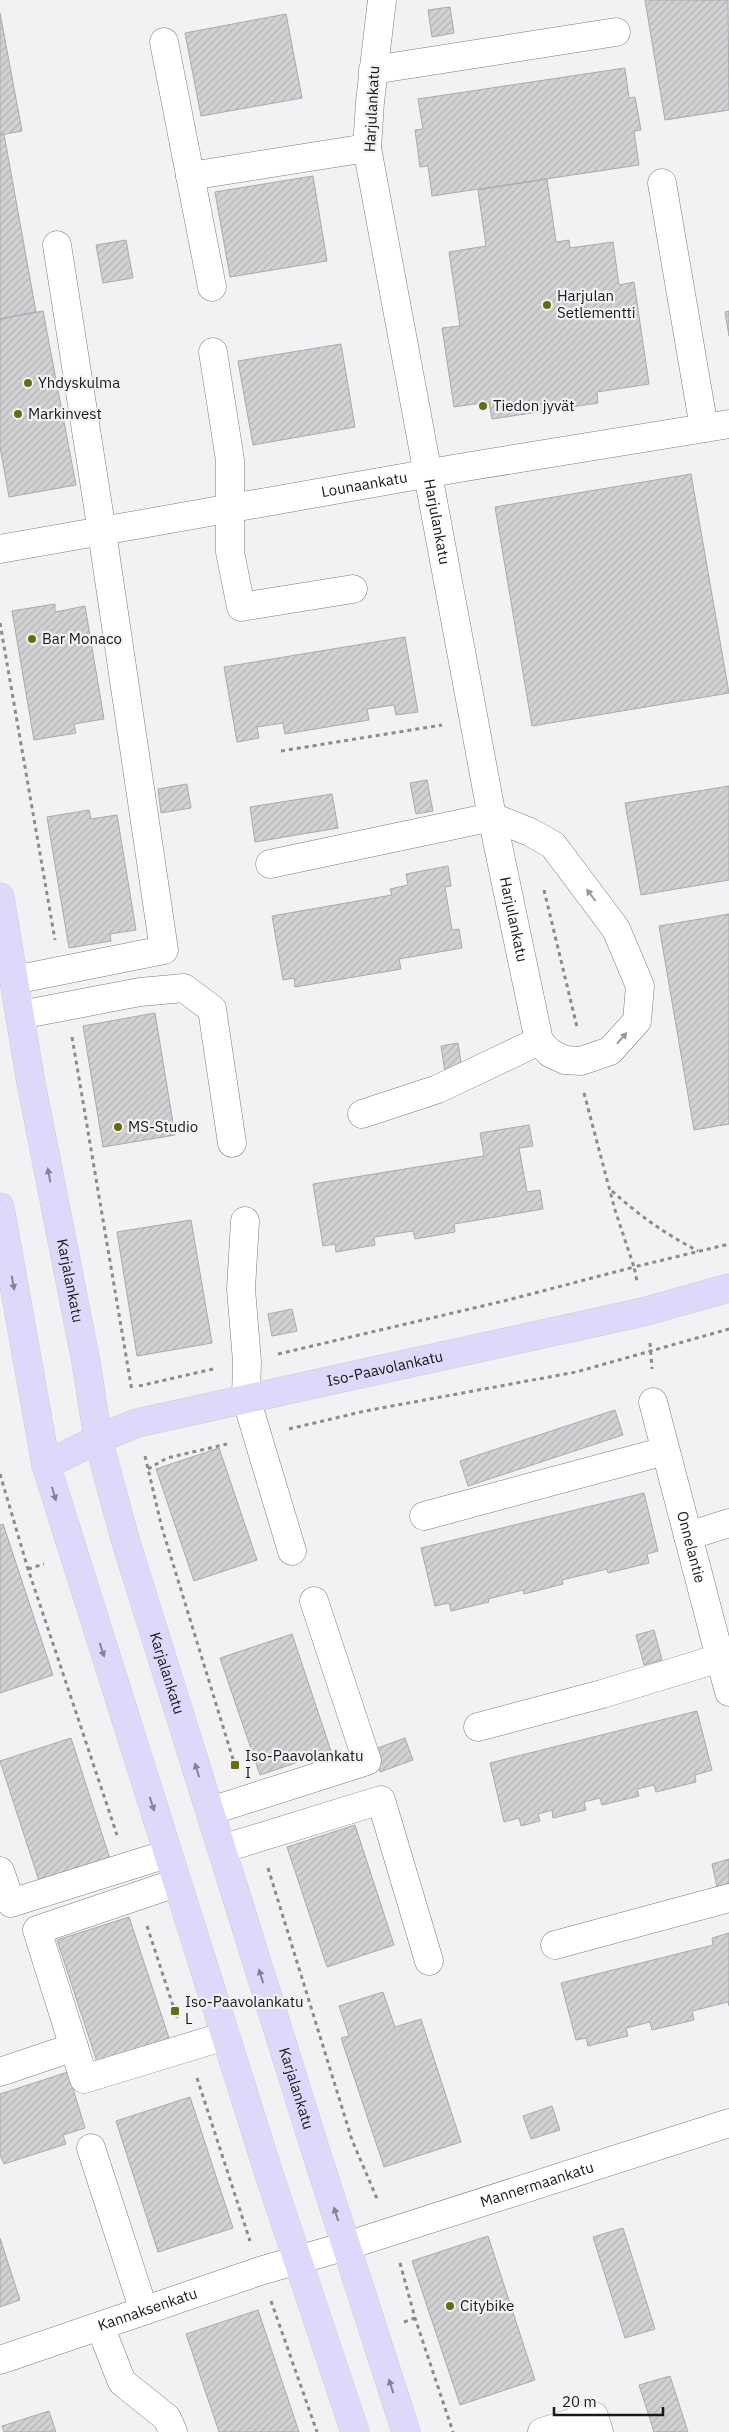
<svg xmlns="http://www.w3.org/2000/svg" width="729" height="2432" font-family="'IBM Plex Sans',sans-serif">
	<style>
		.building { fill: url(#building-hatch); stroke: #aaaaad }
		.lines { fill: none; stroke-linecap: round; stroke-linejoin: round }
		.minor-casing { stroke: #7c7c7f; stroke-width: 29 }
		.major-casing { stroke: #cccccd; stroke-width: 29 }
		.path { stroke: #8b8b8d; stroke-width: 3; stroke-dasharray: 4 4; stroke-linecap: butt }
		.minor { stroke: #fff; stroke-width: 28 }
		.major { stroke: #ded8fb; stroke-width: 28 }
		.oneway { fill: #989798 }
		.oneway2 { fill: #858296 }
		.poi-dot { fill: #686c10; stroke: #f2f2f5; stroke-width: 2 }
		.labels { text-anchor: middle; stroke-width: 4.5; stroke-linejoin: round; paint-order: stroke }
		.street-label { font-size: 15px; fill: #19181a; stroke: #f2f2f5 }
		.poi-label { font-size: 15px; fill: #19181a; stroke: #f2f2f5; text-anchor: start }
	</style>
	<defs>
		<pattern id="building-hatch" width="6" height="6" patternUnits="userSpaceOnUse" patternTransform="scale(1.25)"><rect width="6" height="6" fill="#d2d2d5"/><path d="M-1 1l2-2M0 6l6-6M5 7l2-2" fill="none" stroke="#b4b4b6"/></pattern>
	</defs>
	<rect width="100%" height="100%" fill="#f2f2f5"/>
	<!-- building -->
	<path class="building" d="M645,0H728L729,110L665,120Z
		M450,7L454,33L432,37L428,10Z
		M0,13L22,131L0,135Z
		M286,14L302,98L201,116L185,33Z
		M625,68L629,98L635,97L641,130L634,131L639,165L432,196L428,166L420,167L415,130L423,129L418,99Z
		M4,134L36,312L0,319V135Z
		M313,176L327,261L230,277L215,192Z
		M547,179L556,242L569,240L570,248L613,242L619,285L634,282L649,384L597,392L598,403L492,419L489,402L454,407L442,328L460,326L449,252L486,246L478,190Z
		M126,240L133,278L103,283L96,245Z
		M43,311L76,485L9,497L0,447V319Z
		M729,311V336L725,312Z
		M341,344L355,427L253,445L238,361Z
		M691,474L729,693L532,726L495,507Z
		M55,604V612L85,606L104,719L74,724L76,733L34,740L12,611Z
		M405,637L418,712L396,715L394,705L367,709L369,720L285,734L283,723L257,727L259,738L237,742L224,667Z
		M427,780L433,811L416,814L410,783Z
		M187,784L191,808L161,813L158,789Z
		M729,786V880L641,895L625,803Z
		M332,794L338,828L255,842L250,807Z
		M89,810L91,819L117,815L136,930L110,934L111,941L69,948L47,817Z
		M448,866L451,886L445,887L452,930L459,929L462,948L399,959L401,969L295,987L294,978L283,980L272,916L392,895L390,889L408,885L406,874Z
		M729,914V1124L694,1130L659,926Z
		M155,1013L175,1135L103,1147L83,1026Z
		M458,1043L462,1069L445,1072L441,1046Z
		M529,1125L533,1146L519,1148L527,1192L540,1190L543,1209L454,1224L455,1232L415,1239L413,1231L374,1237L375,1245L336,1252L335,1244L323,1246L313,1184L484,1156L480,1133Z
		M191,1220L212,1343L137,1356L117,1232Z
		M292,1309L297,1331L272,1336L268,1314Z
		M615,1410L623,1435L468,1486L460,1461Z
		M219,1448L257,1560L194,1581L156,1469Z
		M644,1493L658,1551L647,1554L649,1563L608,1573L607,1569L562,1580L563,1584L524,1594L523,1590L488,1599L489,1602L451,1611L449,1603L435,1606L421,1548Z
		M3,1524L53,1675L0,1693V1525Z
		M654,1630L662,1660L644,1665L636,1635Z
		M292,1634L331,1751L260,1775L220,1658Z
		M697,1711L712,1770L695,1775L696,1782L656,1792L654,1785L637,1789L639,1796L602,1805L600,1798L584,1802L586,1810L553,1818L552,1810L538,1814L540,1821L521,1826L519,1818L504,1822L490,1763Z
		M71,1738L110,1859L39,1881L0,1761Z
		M405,1738L413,1760L380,1772L372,1750Z
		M355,1825L394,1945L327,1967L287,1847Z
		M729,1859V1884L717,1887L712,1864Z
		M129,1917L170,2041L98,2065L57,1940Z
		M729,1933V2006L728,2002L692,2011L694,2020L652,2030L650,2022L626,2028L628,2036L588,2046L586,2038L576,2040L561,1983L713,1945L712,1938Z
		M383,1992L395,2027L421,2019L461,2142L384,2167L341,2038L349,2036L339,2006Z
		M68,2072L85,2128L63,2135L66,2144L4,2164L0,2155V2094Z
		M190,2097L233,2228L158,2252L116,2121Z
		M552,2106L560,2130L531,2139L523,2116Z
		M623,2228L655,2329L625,2338L593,2237Z
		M488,2236L535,2380L460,2405L412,2261Z
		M0,2238L20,2300L0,2307Z
		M258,2310L299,2432H219L186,2334Z
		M670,2376L688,2432H654L639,2385Z
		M49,2411L56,2432H4L2,2426Z"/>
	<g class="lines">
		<defs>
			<g id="minor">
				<path id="s1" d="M382,0L370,102L367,148L492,817L539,1041"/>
				<path d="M164,42L212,287"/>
				<path d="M373,70L616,32"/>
				<path d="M190,176L367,148"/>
				<path d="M662,183L704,428"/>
				<path d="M213,352L230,460V552L241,607L353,589"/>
				<path id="s2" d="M0,549L459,468L729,424"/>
				<path d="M270,864L492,817L530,832L553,845L616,929L640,986L637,1021L610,1051L581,1061L565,1060L550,1053L539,1041"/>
				<path d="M14,980L164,950L102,532L57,245"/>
				<path d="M20,1015L140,992L184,988L212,1009L232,1143"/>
				<path d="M362,1114L438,1089L539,1041"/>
				<path d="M245,1221L241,1289L247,1361L246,1398L292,1551"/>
				<path id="s3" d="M653,1402L729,1692"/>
				<path d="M424,1516L665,1451"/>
				<path d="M688,1536L729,1523"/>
				<path d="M478,1727L602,1694L720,1658"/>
				<path d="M210,1811L367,1761L314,1601"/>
				<path d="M222,1849L381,1800L429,1961"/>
				<path d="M0,1871L11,1903L167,1854"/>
				<path d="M176,1883L37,1930L84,2079L225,2036"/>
				<path d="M555,1945L729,1898"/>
				<path d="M0,2072L74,2047"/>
				<path d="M91,2148L144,2311"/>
				<path d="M100,2326L122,2382L167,2418L173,2432"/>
				<path id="s4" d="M0,2360L260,2271L346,2246L729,2123"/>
				<path d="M542,2432L594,2416L599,2432"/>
			</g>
			<g id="major">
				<path id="s5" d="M0,897L31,1083L86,1362L98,1439L125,1539L317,2155L406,2432"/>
				<path d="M0,1207L46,1465L269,2174L355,2432"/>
				<path id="s6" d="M46,1465L98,1439L137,1423L643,1312L729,1288"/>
			</g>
		</defs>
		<!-- minor casing -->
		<use href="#minor" class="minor-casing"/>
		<!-- major casing -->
		<use href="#major" class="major-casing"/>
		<!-- path -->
		<path class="path" d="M0,623L55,940
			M281,751L442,725
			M544,890L577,1027
			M72,1037L132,1391
			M584,1093L615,1210L634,1267L729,1244
			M612,1191C641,1217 664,1233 698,1251
			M650,1343L652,1369
			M278,1354L508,1300L634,1267L637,1281
			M139,1386L213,1369
			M289,1429L365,1411L576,1372L729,1329
			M145,1456L162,1528L236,1769
			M148,1469L167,1458L227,1444
			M0,1474L28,1569L117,1835
			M28,1569L44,1564
			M268,1868L352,2140L378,2201
			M147,1926L177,2018
			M197,2078L250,2241
			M400,2263L415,2318L453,2432
			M271,2301L317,2432
			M404,2322L415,2318"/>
		<!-- minor -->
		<use href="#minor" class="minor"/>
		<!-- major -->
		<use href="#major" class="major"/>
	</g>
	<!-- one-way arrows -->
	<defs><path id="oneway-solid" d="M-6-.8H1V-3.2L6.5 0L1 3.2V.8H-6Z" transform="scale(1.25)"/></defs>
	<g class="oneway">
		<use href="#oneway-solid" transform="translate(591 895) rotate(-127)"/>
		<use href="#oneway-solid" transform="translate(622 1038) rotate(-48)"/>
	</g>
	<g class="oneway2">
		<use href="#oneway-solid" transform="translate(49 1175) rotate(-101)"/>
		<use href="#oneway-solid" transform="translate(13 1283) rotate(80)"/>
		<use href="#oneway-solid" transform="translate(54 1494) rotate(74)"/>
		<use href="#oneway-solid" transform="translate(102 1650) rotate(72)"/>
		<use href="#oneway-solid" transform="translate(197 1770) rotate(-107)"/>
		<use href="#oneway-solid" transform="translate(152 1804) rotate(72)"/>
		<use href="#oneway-solid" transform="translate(261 1976) rotate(-107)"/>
		<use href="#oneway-solid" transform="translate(336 2214) rotate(-108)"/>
		<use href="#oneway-solid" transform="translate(391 2386) rotate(-108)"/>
	</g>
	<!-- markers -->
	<g class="poi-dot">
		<circle cx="547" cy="305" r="5"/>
		<circle cx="28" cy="383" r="5"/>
		<circle cx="483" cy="406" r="5"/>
		<circle cx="18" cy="414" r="5"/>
		<circle cx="32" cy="639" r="5"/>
		<circle cx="118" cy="1127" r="5"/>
		<rect x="230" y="1760" width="10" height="10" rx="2.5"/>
		<rect x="170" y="2006" width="10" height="10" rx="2.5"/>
		<circle cx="450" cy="2306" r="5"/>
	</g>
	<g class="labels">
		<!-- street labels -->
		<g class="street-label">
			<text transform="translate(372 109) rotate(-87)" y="5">Harjulankatu</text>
			<text dy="5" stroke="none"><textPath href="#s2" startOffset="370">Lounaankatu</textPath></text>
			<text dy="5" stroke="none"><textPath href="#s1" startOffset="529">Harjulankatu</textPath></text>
			<text dy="5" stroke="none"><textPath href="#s1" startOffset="934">Harjulankatu</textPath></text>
			<text dy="5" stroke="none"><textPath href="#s5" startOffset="390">Karjalankatu</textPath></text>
			<text dy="5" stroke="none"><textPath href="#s6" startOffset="354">Iso-Paavolankatu</textPath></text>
			<text dy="5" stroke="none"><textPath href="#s3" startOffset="150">Onnelantie</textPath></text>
			<text dy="5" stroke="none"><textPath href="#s5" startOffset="795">Karjalankatu</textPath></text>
			<text dy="5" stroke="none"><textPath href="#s5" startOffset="1230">Karjalankatu</textPath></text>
			<text dy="5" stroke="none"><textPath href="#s4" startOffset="565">Mannermaankatu</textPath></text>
			<text dy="5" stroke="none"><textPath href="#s4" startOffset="156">Kannaksenkatu</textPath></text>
		</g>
		<!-- poi labels -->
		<g class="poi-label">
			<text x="557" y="301">Harjulan<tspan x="557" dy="17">Setlementti</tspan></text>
			<text x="38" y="388">Yhdyskulma</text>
			<text x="493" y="411">Tiedon jyvät</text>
			<text x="28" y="419">Markinvest</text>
			<text x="42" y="644">Bar Monaco</text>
			<text x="128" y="1132">MS-Studio</text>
			<text x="245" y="1761">Iso-Paavolankatu<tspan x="245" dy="17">I</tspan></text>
			<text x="185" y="2007">Iso-Paavolankatu<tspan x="185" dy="17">L</tspan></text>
			<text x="460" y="2311">Citybike</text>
		</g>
	</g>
	<!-- scale -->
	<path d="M554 2407v8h109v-8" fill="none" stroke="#19181a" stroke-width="2.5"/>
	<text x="562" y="2407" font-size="15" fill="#19181a" stroke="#f2f2f5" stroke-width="4" paint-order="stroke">20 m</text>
</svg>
